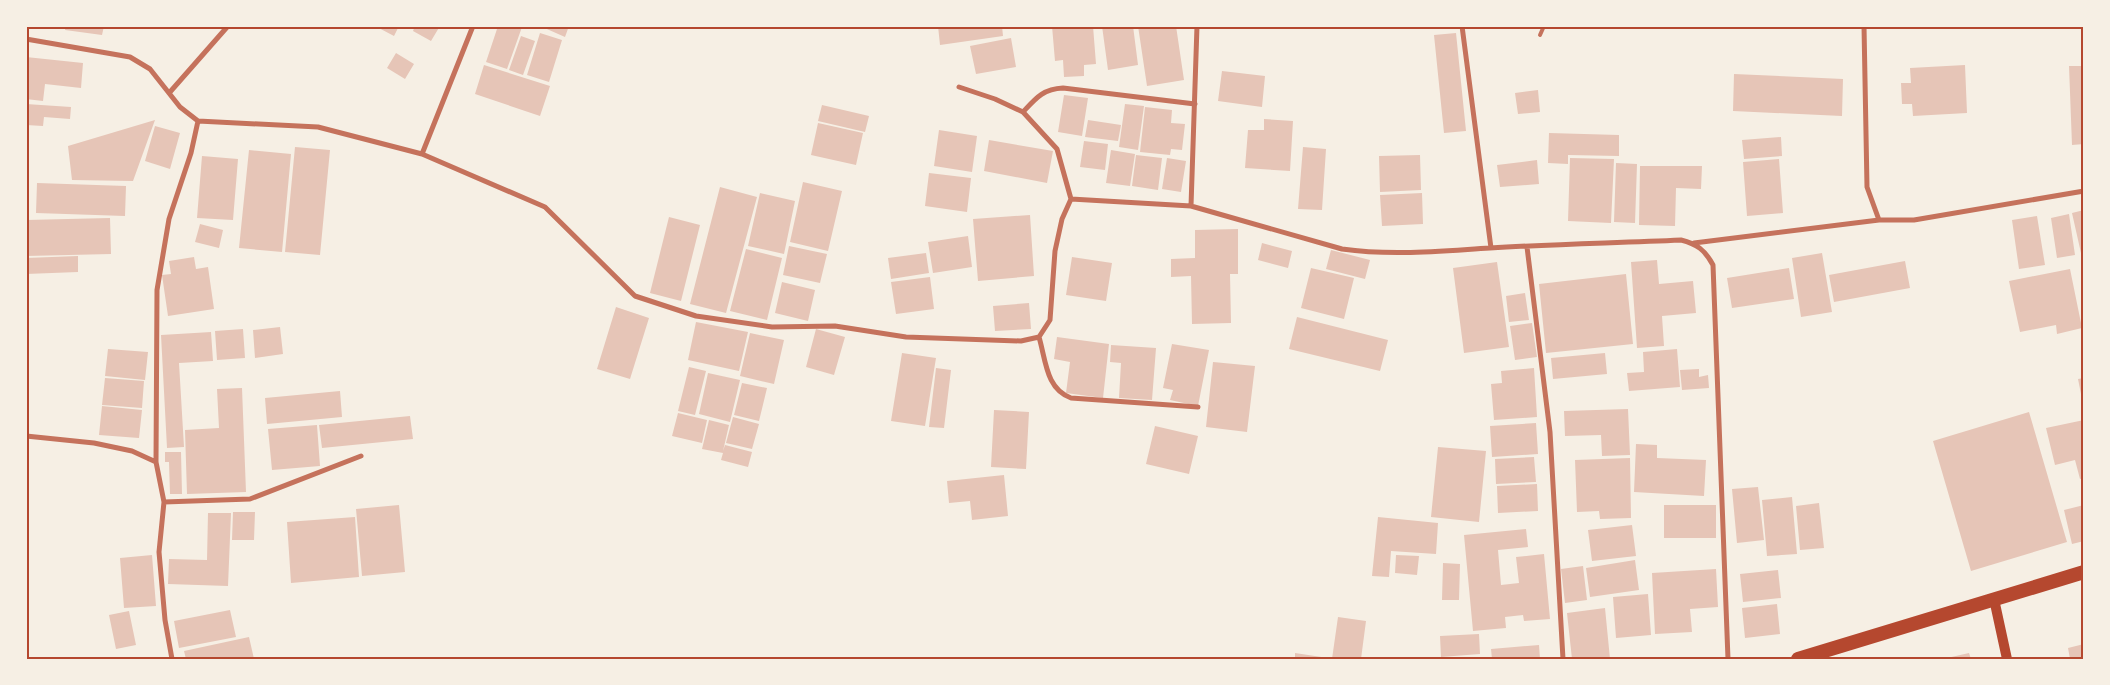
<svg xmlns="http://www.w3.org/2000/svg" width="2110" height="685" font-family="Quicksand,sans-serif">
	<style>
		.building { fill: #e6c5b7 }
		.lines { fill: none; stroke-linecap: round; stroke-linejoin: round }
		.service { stroke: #c5725c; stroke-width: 4 }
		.minor { stroke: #c5725c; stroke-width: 5 }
		.secondary { stroke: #b5482f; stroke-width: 10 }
		.trunk { stroke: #b5482f; stroke-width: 14 }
		.neatline { fill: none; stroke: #b5482f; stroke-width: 2 }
	</style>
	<rect width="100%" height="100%" fill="#f6efe4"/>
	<!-- building -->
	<path class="building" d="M66,26H104L102,35L65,30Z
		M375,26H399L394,36Z
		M415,26H440L431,41L413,31Z
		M498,26L522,27L507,69L486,62Z
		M540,26H569L565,37Z
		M938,26H1002L1003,36L940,45Z
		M1052,26H1093L1096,64L1084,65V76L1064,77L1063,60L1055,61Z
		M1102,26H1133L1138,65L1108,70Z
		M1138,26H1176L1184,80L1147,86Z
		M540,33L562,40L549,82L527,75Z
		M1456,33L1466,131L1444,133L1434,35Z
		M521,36L535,41L523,75L509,70Z
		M1011,38L1016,67L976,74L970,46Z
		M396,53L414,64L405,79L387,68Z
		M26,57L83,63L81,88L45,84L43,101L26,99Z
		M484,65L550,86L540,116L475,94Z
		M1965,65L1967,113L1913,116L1912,104H1902L1901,83H1911L1910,68Z
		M2069,66H2084V144L2072,145Z
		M1222,71L1265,76L1262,107L1218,101Z
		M1734,74L1843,79L1842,116L1733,111Z
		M1538,90L1540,112L1518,114L1515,93Z
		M1064,95L1088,98L1082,136L1058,132Z
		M26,104L71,107L70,119L44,117L43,126L26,125Z
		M1125,104L1144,106L1138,150L1119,147Z
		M822,105L869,116L865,132L818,121Z
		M1145,107L1172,110L1171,123L1185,124L1182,150L1171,149L1170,155L1140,152Z
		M1264,119L1293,121L1290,171L1245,168L1248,130H1264Z
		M155,120L133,181L72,180L68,146Z
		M1088,120L1121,125L1118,141L1085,137Z
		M818,123L863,133L856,165L811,155Z
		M155,126L180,133L170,169L145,161Z
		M939,130L977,136L972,172L934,166Z
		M1549,133L1619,135V156L1568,155V164L1548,163Z
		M1781,137L1782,156L1744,159L1742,140Z
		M989,140L1053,151L1047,183L984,171Z
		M1084,141L1108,144L1105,170L1080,167Z
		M295,147L330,150L320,255L285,252Z
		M1303,147L1326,149L1322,210L1298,209Z
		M249,150L291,154L282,252L239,248Z
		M1111,150L1135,154L1130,186L1106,183Z
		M1136,155L1162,158L1158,190L1132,186Z
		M1420,155L1421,190L1380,192L1379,156Z
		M202,156L238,159L233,220L197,218Z
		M1167,158L1186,161L1181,192L1162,189Z
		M1570,158L1614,159L1611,223L1568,221Z
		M1779,159L1783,213L1747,216L1743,162Z
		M1537,160L1539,184L1500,187L1497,165Z
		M1616,163L1637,164L1635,223L1614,222Z
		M1640,166H1702L1701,189L1676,188L1675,226L1639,225Z
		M929,173L971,178L967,212L925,206Z
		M803,182L842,191L828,251L790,242Z
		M37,183L126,186L125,216L36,213Z
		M720,187L757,197L726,313L690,304Z
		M760,193L795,201L784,254L748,246Z
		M1422,193L1423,224L1382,226L1380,195Z
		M2084,210V262H2083L2072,213Z
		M2069,214L2075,255L2057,258L2051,218Z
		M1030,215L1034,276L978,281L973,219Z
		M2037,216L2045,265L2019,269L2012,220Z
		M669,217L700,225L681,301L650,293Z
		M110,218L111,254L26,256V220Z
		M200,224L223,230L219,248L195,242Z
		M1238,229V274H1230L1231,323L1192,324L1191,276L1171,277V259L1195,258V230Z
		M968,236L972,267L933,273L928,242Z
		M1262,243L1292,251L1288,268L1258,260Z
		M789,246L827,254L820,283L783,275Z
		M746,249L782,258L767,320L730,311Z
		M1331,250L1370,260L1365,279L1326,269Z
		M926,253L929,273L891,279L888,258Z
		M1822,253L1832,312L1801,317L1792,258Z
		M78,256V272L26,274V258Z
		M194,257L196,269L208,267L214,309L168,316L162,275L171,274L169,261Z
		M1072,257L1112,263L1106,301L1066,295Z
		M1657,260L1659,284L1693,281L1696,313L1662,316L1664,346L1637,348L1631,262Z
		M1905,261L1910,288L1834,302L1829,275Z
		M1497,262L1509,347L1464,353L1453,268Z
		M1311,268L1354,278L1344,319L1301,308Z
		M1789,268L1794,299L1732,308L1727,278Z
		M2070,269L2082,328L2057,334L2056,325L2020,332L2009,281Z
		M1626,274L1633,344L1546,353L1539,284Z
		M930,277L934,309L896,314L891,282Z
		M782,282L815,290L808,321L775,313Z
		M1525,293L1529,320L1509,322L1506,296Z
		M1029,303L1031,329L995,331L993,306Z
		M616,307L649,318L630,379L597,369Z
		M1297,317L1388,340L1380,371L1289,349Z
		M696,322L748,332L739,371L688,360Z
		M1532,323L1537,357L1515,360L1510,326Z
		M280,327L283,354L255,358L253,330Z
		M243,329L245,358L217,360L215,331Z
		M816,329L845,337L834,375L806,367Z
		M211,332L213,361L179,363L184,447L167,448L161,335Z
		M750,333L784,340L774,384L740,376Z
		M1057,337L1109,344L1103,398L1066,393L1070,362L1054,359Z
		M1172,344L1209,350L1198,406L1170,400L1173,390L1163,388Z
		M1111,345L1156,348L1152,400L1119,398L1121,363L1110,362Z
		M108,349L148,352L145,380L105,376Z
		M1677,349L1680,387L1629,391L1627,373L1644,372L1643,352Z
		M902,353L936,358L925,426L891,421Z
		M1605,353L1607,374L1553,379L1551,358Z
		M1213,362L1255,366L1247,432L1206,427Z
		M689,367L706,371L695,415L678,411Z
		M936,368L951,370L944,428L929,427Z
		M1534,368L1537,417L1494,420L1491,384L1502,383L1501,371Z
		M1699,369V377L1708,375L1709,388L1682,390L1680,370Z
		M708,373L740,380L730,422L699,414Z
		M105,378L144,381L142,408L102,405Z
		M2084,378V404H2083L2078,379Z
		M742,383L767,388L759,421L734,415Z
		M242,388L246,492L187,494L185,430L219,428L217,389Z
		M340,391L342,417L267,424L265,398Z
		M102,406L142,410L139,438L99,435Z
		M1628,409L1630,455L1602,456L1601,435L1565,436L1564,411Z
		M994,410L1029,412L1026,469L991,467Z
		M2029,412L2067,542L1971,571L1933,441Z
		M678,413L707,420L702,443L672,436Z
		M410,416L413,439L322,448L319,425Z
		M733,417L759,424L752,449L726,443Z
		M709,420L729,425L723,451L725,445L752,452L748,467L721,460L723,453L702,449Z
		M2084,420V478L2080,479L2075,460L2055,465L2046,428Z
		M1536,423L1538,454L1492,457L1490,426Z
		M317,425L320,466L272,470L268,429Z
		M1155,426L1198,436L1189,474L1146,464Z
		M1636,444L1657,445V458L1706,460L1704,496L1634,492Z
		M1438,447L1486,451L1479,522L1431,517Z
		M165,452H181L182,494H170L169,462H165Z
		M1534,457L1536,482L1496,484L1495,459Z
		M1630,458L1631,518L1600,519L1599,511L1577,512L1575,460Z
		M1004,475L1008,516L972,520L970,501L949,503L947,481Z
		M1537,484L1538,511L1498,513L1497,486Z
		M1758,487L1764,540L1737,543L1732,489Z
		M1792,497L1797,554L1767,556L1762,500Z
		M1819,503L1824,548L1800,550L1796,506Z
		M399,505L405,572L362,576L356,509Z
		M1664,505H1716V538H1664Z
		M2084,505V541L2072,544L2064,510Z
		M233,512H255L254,540H232Z
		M208,513H231L228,586L168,584L169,559L207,560Z
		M355,517L359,577L291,583L287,522Z
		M1378,517L1438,523L1436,554L1391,551L1389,577L1372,576Z
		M1632,525L1636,556L1592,561L1588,530Z
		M1526,529L1528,547L1498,550L1501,585L1519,583L1516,557L1544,554L1550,619L1524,621L1523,615L1505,617L1506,628L1473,631L1464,535Z
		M152,555L156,606L124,608L120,558Z
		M1396,555L1419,556L1417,575L1395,573Z
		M1635,560L1639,590L1590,597L1586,568Z
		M1443,563L1460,564L1459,600H1442Z
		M1583,566L1587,600L1565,603L1561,569Z
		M1716,569L1718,607L1690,609L1692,632L1655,634L1652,573Z
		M1778,570L1781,598L1743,602L1740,574Z
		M1648,594L1651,635L1616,638L1613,597Z
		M1777,604L1780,634L1745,638L1742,608Z
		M1605,608L1610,659H1572L1567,613Z
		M230,610L236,637L179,648L174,621Z
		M129,611L136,645L116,649L109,615Z
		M1338,617L1366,621L1361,659H1332Z
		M1479,634L1480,654L1441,657L1440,636Z
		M249,637L254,659H186L184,651Z
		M2084,644V659H2070L2068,648Z
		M1539,645L1540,659H1492L1491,649Z
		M1295,653L1328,658V659H1295Z
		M1969,653L1971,659H1947V658Z"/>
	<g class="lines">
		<!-- service -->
		<path class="service" d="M1540,35L1544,26"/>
		<!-- minor -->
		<path class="minor" d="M1462,26L1491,248
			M1864,26L1867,187L1879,220H1914L2084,191
			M26,39L130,57L150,69L180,107L198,121L318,127L422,154L545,207L635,296L696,316L772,327L835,326L906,337L1021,341L1039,337L1050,320L1055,251L1062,219L1071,199L1057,149L1023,112L995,99L959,87
			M170,92L228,26
			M1023,112C1036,98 1043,89 1063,88L1195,104
			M422,154L473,26
			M1071,199L1191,206L1342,249C1392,256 1440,251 1490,248C1553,244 1617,243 1681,240C1697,244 1705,250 1713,265L1728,659
			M1191,206L1197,26
			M1694,243L1879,220
			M1527,247L1550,432L1563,659
			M1039,337C1046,361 1046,389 1071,398L1198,407
			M26,436L94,443L132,451L156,462
			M164,502L250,499L361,456
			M172,659L165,620L159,552L164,502L156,462L157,290L169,219L191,153L198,121"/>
		<!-- secondary -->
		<path class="secondary" d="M1994,599L2007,659"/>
		<!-- trunk -->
		<path class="trunk" d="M1798,659L2084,572"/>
	</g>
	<!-- border -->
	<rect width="2110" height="685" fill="none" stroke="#f6efe4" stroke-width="55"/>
	<rect x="28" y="28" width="2054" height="630" class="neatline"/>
</svg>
